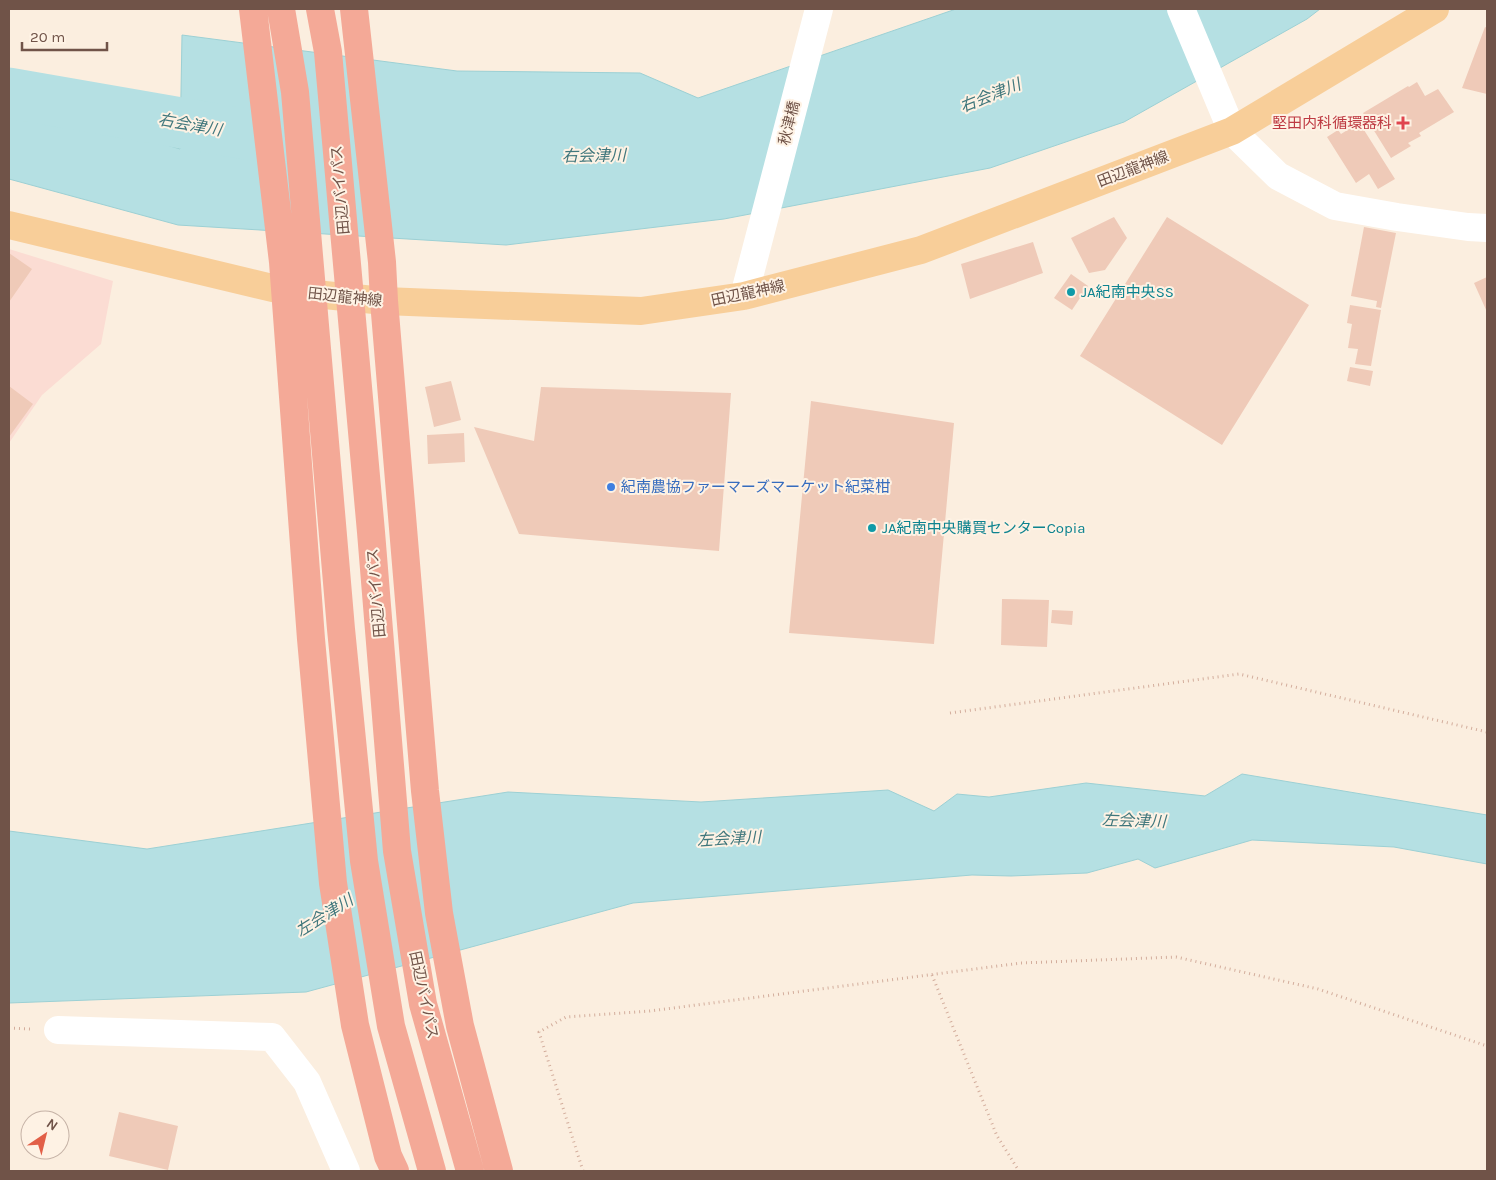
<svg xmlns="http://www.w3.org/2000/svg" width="1496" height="1180" font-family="Karla,'Noto Sans JP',sans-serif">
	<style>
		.commercial { fill: #fbdcd3 }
		.water { fill: #b5e0e3; stroke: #9cd0d4 }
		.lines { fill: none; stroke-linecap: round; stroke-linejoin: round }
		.river { stroke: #b5e0e3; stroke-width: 51 }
		.building { fill: #efcab8 }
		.path { stroke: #d3ad9c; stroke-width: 3; stroke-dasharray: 1 4; stroke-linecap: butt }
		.minor { stroke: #fff; stroke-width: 28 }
		.major { stroke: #f8ce99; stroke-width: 28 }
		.highway { stroke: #f4a997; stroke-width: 28 }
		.health-dot { fill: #e0444e; stroke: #fef2e4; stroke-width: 2 }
		.culture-dot { fill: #0f9aa8; stroke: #fef2e4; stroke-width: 2 }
		.shop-dot { fill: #3f7fe0; stroke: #fef2e4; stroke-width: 2 }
		.labels { text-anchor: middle; stroke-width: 4; stroke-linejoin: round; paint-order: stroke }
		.street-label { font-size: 15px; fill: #705348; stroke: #fef2e4 }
		.health-label { font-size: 15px; fill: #be3a42; stroke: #fef2e4; text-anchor: end }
		.culture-label { font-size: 15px; fill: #0d838f; stroke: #fef2e4; text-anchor: start }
		.shop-label { font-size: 15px; fill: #366cbe; stroke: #fef2e4; text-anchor: start }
		.water-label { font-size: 16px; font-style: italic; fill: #40777c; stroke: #fef2e4 }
	</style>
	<rect width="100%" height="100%" fill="#fbeedf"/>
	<!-- commercial -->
	<path class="commercial" d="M9,249L113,281L101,344L42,395L9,443Z"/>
	<!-- water -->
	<path class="water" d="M956,9H1320L1307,19L1124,122L990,168L724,219L506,245L178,225L9,179V96L180,149L182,35L457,71L640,73L698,98Z
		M1242,774L1487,815V864L1394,847L1252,840L1155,868L1138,859L1087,873L1011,876L972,875L633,903L306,992L9,1003V831L147,849L508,792L701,802L888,790L934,811L957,794L989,797L1086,783L1205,796Z"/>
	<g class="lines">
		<!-- river -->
		<path class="river" d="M9,93L251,135"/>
	</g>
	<!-- building -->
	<path class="building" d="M1485,27L1487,28V94L1462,88Z
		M1417,82L1425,96L1438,89L1454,112L1419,133L1421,136L1408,143L1411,146L1391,158L1363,113L1408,86L1409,87Z
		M1362,121L1366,128L1364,130L1395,179L1378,189L1369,174L1356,183L1327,137L1338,130L1341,134Z
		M1114,217L1127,238L1105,270L1089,273L1071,238Z
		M1167,217L1309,305L1222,445L1080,356Z
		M1364,227L1396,233L1381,308L1376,307L1377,301L1351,296Z
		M1033,242L1043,273L970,299L961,264Z
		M9,253L32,269L9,302Z
		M1071,274L1088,286L1072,310L1054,298Z
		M1487,277V312L1474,283Z
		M1350,305L1381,310L1371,366L1355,364L1358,349L1348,348L1352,324L1347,323Z
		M1350,367L1373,371L1370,386L1347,381Z
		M451,381L461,420L434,427L425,387Z
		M9,386L33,404L9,437Z
		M541,387L731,393L719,551L519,534L474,427L534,441Z
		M811,401L954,423L934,644L789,633Z
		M464,433L465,462L428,464L427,435Z
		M1002,599L1049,600L1047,647L1001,645Z
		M1052,610L1073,611L1072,625L1051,623Z
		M119,1112L178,1126L168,1170L109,1156Z"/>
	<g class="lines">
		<!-- path -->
		<path class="path" d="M950,713L1239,674L1487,732
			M932,975L997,1136L1019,1171
			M9,1028L30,1029
			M583,1171L539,1032L566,1017L650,1011L1021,963L1176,957L1318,989L1487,1046"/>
		<!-- minor -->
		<path class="minor" d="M1181,9L1232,131L1278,176L1335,206L1397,217L1468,227L1487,228
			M744,296L819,9
			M58,1030L272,1037L307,1082L346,1171"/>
		<!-- major -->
		<path class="major" d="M9,225L285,291L384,301L641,311L744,296L921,250L1232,131L1435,9"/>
		<!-- highway -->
		<path class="highway" d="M253,9L283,262L311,639L333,883L355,1025L388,1156L395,1171
			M281,9L295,92L341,629L364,861L391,1026L432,1171
			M320,9L328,52L371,532L397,851L423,1004L470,1171
			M354,9L382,262L384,301L425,791L439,913L460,1026L499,1171"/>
	</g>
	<!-- markers -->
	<path class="health-dot" d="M1400.5 115.5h5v5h5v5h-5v5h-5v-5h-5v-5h5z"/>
	<g class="culture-dot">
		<circle cx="1071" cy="292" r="5"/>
		<circle cx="872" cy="528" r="5"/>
	</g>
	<circle class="shop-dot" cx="611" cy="487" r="5"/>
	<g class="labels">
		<!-- street labels -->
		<g class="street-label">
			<text transform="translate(789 123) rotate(-76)" y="5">秋津橋</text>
			<text transform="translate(1133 169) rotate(-21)" y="5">田辺龍神線</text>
			<text transform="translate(340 190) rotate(-95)" y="5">田辺バイパス</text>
			<text transform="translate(748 293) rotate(-12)" y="5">田辺龍神線</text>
			<text transform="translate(345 297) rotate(6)" y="5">田辺龍神線</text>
			<text transform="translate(376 593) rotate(-95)" y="5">田辺バイパス</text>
			<text transform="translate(424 995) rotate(78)" y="5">田辺バイパス</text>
		</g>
		<!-- health labels -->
		<g class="health-label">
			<text x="1392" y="128">堅田内科循環器科</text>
		</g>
		<!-- culture labels -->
		<g class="culture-label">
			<text x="1081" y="297">JA紀南中央SS</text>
			<text x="882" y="533">JA紀南中央購買センターCopia</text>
		</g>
		<!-- shop labels -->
		<g class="shop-label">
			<text x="621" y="492">紀南農協ファーマーズマーケット紀菜柑</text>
		</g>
		<!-- water labels -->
		<g class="water-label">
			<text transform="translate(990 95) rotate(-22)" y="6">右会津川</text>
			<text transform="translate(190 124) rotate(10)" y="6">右会津川</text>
			<text transform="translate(594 155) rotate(-1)" y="6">右会津川</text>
			<text transform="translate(1134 820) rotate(2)" y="6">左会津川</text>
			<text transform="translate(729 838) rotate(-3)" y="6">左会津川</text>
			<text transform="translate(324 915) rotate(-32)" y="6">左会津川</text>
		</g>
	</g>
	<!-- border -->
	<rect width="1496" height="1180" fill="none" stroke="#705348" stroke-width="20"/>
	<!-- north arrow -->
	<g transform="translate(45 1135) rotate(35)"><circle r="24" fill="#fef2e4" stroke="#c5b2a6"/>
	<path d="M0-4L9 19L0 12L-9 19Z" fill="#e25f47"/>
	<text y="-8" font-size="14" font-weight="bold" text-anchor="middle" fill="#705348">N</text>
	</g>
	<!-- scale -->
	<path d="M22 42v8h85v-8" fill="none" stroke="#705348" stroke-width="2.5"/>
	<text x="30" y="42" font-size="15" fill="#705348" stroke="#fef2e4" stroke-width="4" paint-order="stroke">20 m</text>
</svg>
